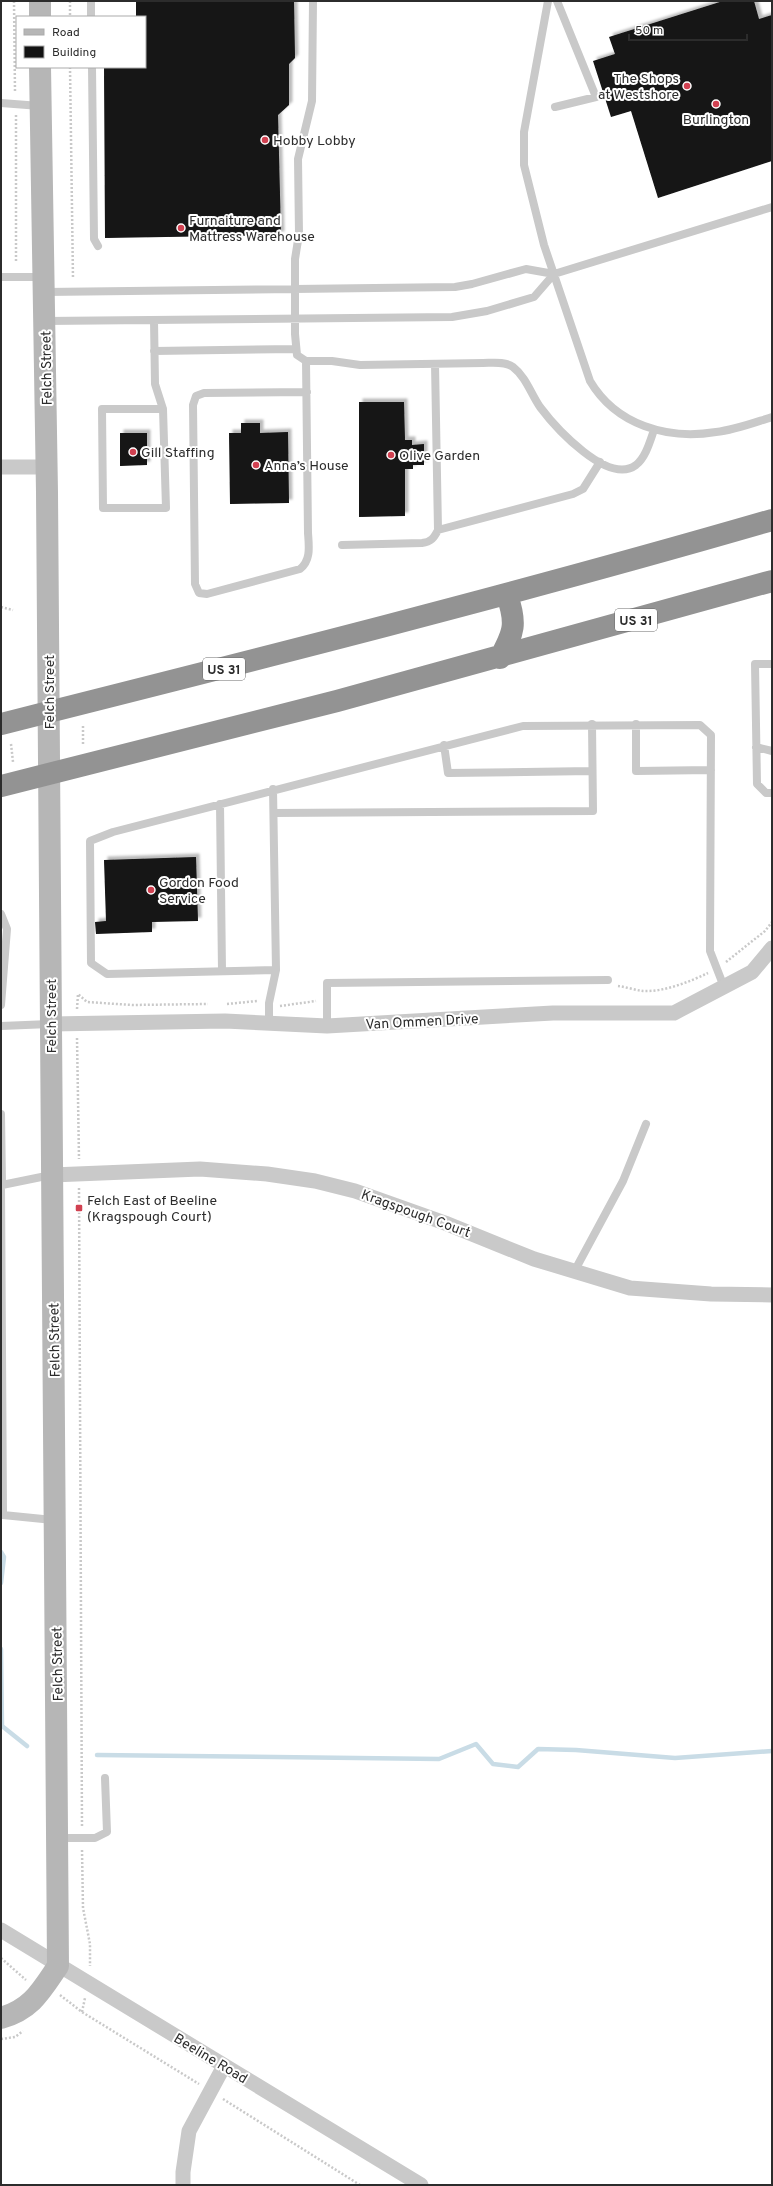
<svg xmlns="http://www.w3.org/2000/svg" width="773" height="2186" font-family="Overpass,sans-serif">
	<style>
		.lines { fill: none; stroke-linecap: round; stroke-linejoin: round }
		.stream { stroke: #c9dce6; stroke-width: 4.5 }
		.building { fill: #131313; filter: url(#shadow) }
		.path { stroke: #c9c9c9; stroke-width: 2.5; stroke-dasharray: 2 2; stroke-linecap: butt }
		.lane { stroke: #c9c9c9; stroke-width: 8 }
		.street { stroke: #c9c9c9; stroke-width: 15 }
		.secondary { stroke: #b6b6b6; stroke-width: 22 }
		.highway { stroke: #939393; stroke-width: 22 }
		.poi-dot { fill: #d14151; stroke: #fff; stroke-width: 1.5 }
		.labels { text-anchor: middle; stroke-width: 4; stroke-linejoin: round; paint-order: stroke }
		.shield { fill: #fff; stroke: #6b6b6b; stroke-width: 1 }
		.shield-label { font-size: 13px; font-weight: bold; fill: #2c2c2c }
		.poi-label { font-size: 14px; fill: #2c2c2c; stroke: #fff; text-anchor: start }
		.street-label { font-size: 14px; fill: #2c2c2c; stroke: #fff }
	</style>
	<defs>
		<filter id="shadow"><feDropShadow dx="3.5" dy="-3.5" stdDeviation="1" flood-color="#0004"/></filter>
	</defs>
	<rect width="100%" height="100%" fill="#fff"/>
	<g class="lines">
		<!-- stream -->
		<path class="stream" d="M1,1552L4,1557L1,1583
			M1,1649L2,1726L27,1746
			M97,1755L439,1759L476,1744L493,1764L518,1767L538,1749L576,1750L675,1758L772,1751"/>
	</g>
	<!-- building -->
	<path class="building" d="M294,1L295,58L289,64V105L278,115L281,235L105,238L104,67H145V17H136V2Z
		M723,1H754L759,19L772,15V161L658,198L631,111L611,117L593,61L615,54L609,37Z
		M359,402H404L405,440H412V445L424,444V465H413V469H405V516L359,517Z
		M241,423H260V433L288,432L289,503L230,504L229,433H241Z
		M120,433H147V465L120,466Z
		M196,857L198,921L152,922V932L96,934L95,922L106,921L104,860Z"/>
	<g class="lines">
		<!-- path -->
		<path class="path" d="M14,1L15,92
			M70,1V17
			M70,67L73,279
			M16,115V263
			M1,607L13,610
			M83,726V744
			M11,744L13,762
			M726,962L765,931L772,922
			M618,986C626,987 635,990 643,991C664,992 689,982 708,973
			M227,1004L257,1001
			M280,1006L316,1001
			M77,1009L78,994L87,1002L132,1005L208,1004
			M77,1038L79,1159
			M79,1188L82,1827
			M82,1850L83,1908L90,1944V1966
			M1,1958L26,1980
			M60,1995L82,2012L199,2084
			M82,2012L85,1998
			M1,2039L15,2037L23,2031
			M223,2099L360,2185"/>
		<!-- lane -->
		<path class="lane" d="M91,1V17
			M313,1L312,101L298,159L299,234L295,259V334L297,355L306,361H332L360,365L483,363C492,363 505,361 513,367C526,377 531,394 540,407C555,427 608,486 636,465C646,457 650,441 654,430
			M548,1L524,132V165L544,245L590,381C616,425 667,440 716,432C735,430 753,423 772,417
			M92,67L94,239L98,246
			M1,103L40,106
			M555,107L596,97L557,1
			M1,277H42
			M45,292L455,287L472,284L526,269L554,274L772,207
			M154,320L155,384L163,409L166,508H103L102,409H163
			M45,321L452,317L487,311L534,297L554,274
			M154,351L296,349
			M306,361L308,533C309,547 311,560 300,569L207,594L199,593L195,584L193,405L196,396L204,393L307,392
			M438,530L573,494L583,489L600,462
			M342,545L422,543C431,542 434,538 438,530L435,364
			M772,664H755L757,784L766,793H772
			M636,724V771L711,770
			M444,745L448,773L592,771
			M756,747L772,751
			M220,804L222,971
			M274,813L593,811L592,724
			M1,914L7,929L1,1005
			M276,970L107,974L91,963L90,841L113,832L523,726L700,725L711,735L710,951L724,987
			M269,1022V1003L276,970L273,789
			M1,1026L50,1024
			M327,1026V983L608,980
			M1,1114L2,1185L51,1175
			M1,1185L3,1515L53,1520
			M574,1272L623,1181L646,1124
			M59,1838H95L107,1832L105,1778"/>
		<!-- street -->
		<path class="street" d="M1,467H47
			M51,1024L225,1021L327,1026L553,1013H674L752,972L772,948
			M52,1175L200,1169L267,1174L315,1181L355,1191L445,1223L534,1259L630,1288L711,1294L772,1295
			M1,1930L421,2185
			M183,2185V2172L189,2131L224,2066"/>
		<!-- secondary -->
		<path class="secondary" d="M40,1V17
			M1,2018C32,2009 41,1991 58,1966L47,492L40,67"/>
		<!-- highway -->
		<path class="highway" d="M500,658C514,632 517,624 507,595
			M1,724C259,659 517,594 772,520
			M1,786L337,701L772,581"/>
	</g>
	<!-- markers -->
	<g class="poi-dot">
		<circle cx="687" cy="86" r="4"/>
		<circle cx="716" cy="104" r="4"/>
		<circle cx="265" cy="140" r="4"/>
		<circle cx="181" cy="228" r="4"/>
		<circle cx="133" cy="452" r="4"/>
		<circle cx="391" cy="455" r="4"/>
		<circle cx="256" cy="465" r="4"/>
		<circle cx="151" cy="890" r="4"/>
		<rect x="75" y="1204" width="8" height="8" rx="2"/>
	</g>
	<g class="labels">
		<!-- shield labels -->
		<g class="shield">
			<rect x="615" y="609" width="42" height="22" rx="3"/>
			<rect x="203" y="658" width="42" height="22" rx="3"/>
		</g>
		<g class="shield-label">
			<text x="636" y="625">US 31</text>
			<text x="224" y="674">US 31</text>
		</g>
		<!-- poi labels -->
		<g class="poi-label">
			<text x="679" y="83" text-anchor="end">The Shops<tspan x="679" dy="16">at Westshore</tspan></text>
			<text x="716" y="124" text-anchor="middle">Burlington</text>
			<text x="273" y="145">Hobby Lobby</text>
			<text x="189" y="225">Furnaiture and<tspan x="189" dy="16">Mattress Warehouse</tspan></text>
			<text x="141" y="457">Gill Staffing</text>
			<text x="399" y="460">Olive Garden</text>
			<text x="264" y="470">Anna’s House</text>
			<text x="159" y="887">Gordon Food<tspan x="159" dy="16">Service</tspan></text>
			<text x="87" y="1205">Felch East of Beeline<tspan x="87" dy="16">(Kragspough Court)</tspan></text>
		</g>
		<!-- street labels -->
		<g class="street-label">
			<text transform="translate(46 368) rotate(-91)" y="5">Felch Street</text>
			<text transform="translate(49 692) rotate(-90)" y="5">Felch Street</text>
			<text transform="translate(51 1016) rotate(-90)" y="5">Felch Street</text>
			<text transform="translate(422 1021) rotate(-3)" y="5">Van Ommen Drive</text>
			<text transform="translate(416 1213) rotate(20)" y="5">Kragspough Court</text>
			<text transform="translate(54 1340) rotate(-91)" y="5">Felch Street</text>
			<text transform="translate(57 1664) rotate(-91)" y="5">Felch Street</text>
			<text transform="translate(211 2058) rotate(31)" y="5">Beeline Road</text>
		</g>
	</g>
	<!-- border -->
	<rect width="773" height="2186" fill="none" stroke="#2c2c2c" stroke-width="4"/>
	<!-- legend -->
	<rect x="16" y="16" width="130" height="52" fill="#ffffff" stroke="#ababab"/>
	<rect x="24" y="29" width="20" height="6" fill="#b6b6b6" stroke="#ababab"/>
	<text x="52" y="36" font-size="12" fill="#2c2c2c">Road</text>
	<rect x="24" y="46" width="20" height="12" fill="#131313" stroke="#ababab"/>
	<text x="52" y="56" font-size="12" fill="#2c2c2c">Building</text>
	<!-- scale -->
	<path d="M629 34v6h118v-6" fill="none" stroke="#2c2c2c" stroke-width="2"/>
	<text x="635" y="34" font-size="12" fill="#2c2c2c" stroke="#ffffff" stroke-width="3" paint-order="stroke">50 m</text>
</svg>
